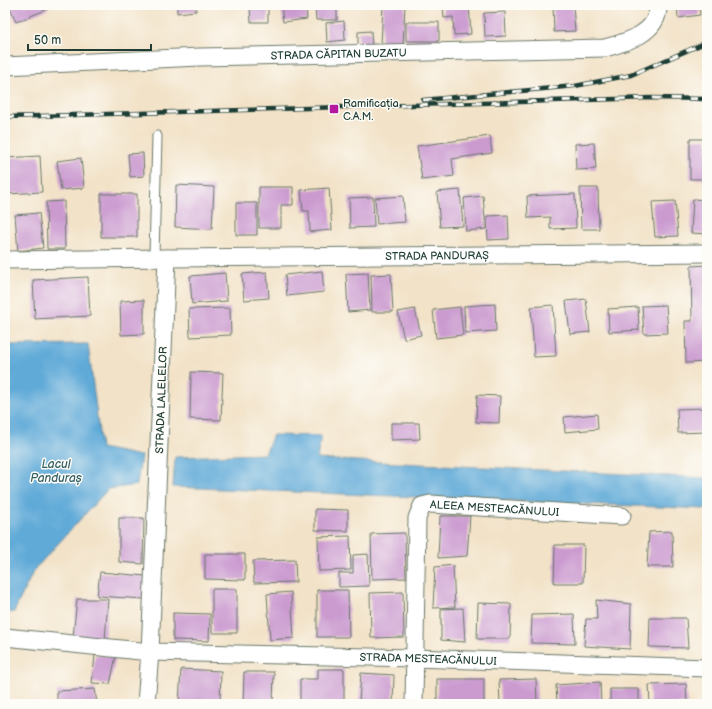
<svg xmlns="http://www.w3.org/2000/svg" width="712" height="709" font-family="'Balsamiq Sans',sans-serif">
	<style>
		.water { fill: #60aad8; stroke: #407486 }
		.building { fill: #cb9bd0 }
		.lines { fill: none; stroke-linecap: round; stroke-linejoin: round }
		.service-casing { stroke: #697767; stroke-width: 11 }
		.minor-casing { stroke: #697767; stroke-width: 19 }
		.service { stroke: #fff; stroke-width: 9 }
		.minor { stroke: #fff; stroke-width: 17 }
		.rail-casing { stroke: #1f3d34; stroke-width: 4.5 }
		.rail { stroke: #fdfcf7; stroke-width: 3; stroke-dasharray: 9; stroke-linecap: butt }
		.poi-dot { fill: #b5179e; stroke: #fdfcf7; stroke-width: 1.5 }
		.labels { text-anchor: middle; stroke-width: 3; stroke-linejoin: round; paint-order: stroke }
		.street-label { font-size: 11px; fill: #1f3d34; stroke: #fdfcf7 }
		.poi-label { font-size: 11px; fill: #1f3d34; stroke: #fdfcf7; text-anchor: start }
		.water-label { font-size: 12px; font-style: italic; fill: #325e65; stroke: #fdfcf7 }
	</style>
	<rect width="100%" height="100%" fill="#fdfcf7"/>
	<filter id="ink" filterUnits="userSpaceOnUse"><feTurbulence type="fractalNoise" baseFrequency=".025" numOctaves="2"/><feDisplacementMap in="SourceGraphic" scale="8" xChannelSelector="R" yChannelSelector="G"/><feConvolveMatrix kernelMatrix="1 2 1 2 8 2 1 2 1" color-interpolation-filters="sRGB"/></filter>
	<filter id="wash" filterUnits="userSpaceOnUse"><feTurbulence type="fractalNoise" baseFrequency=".012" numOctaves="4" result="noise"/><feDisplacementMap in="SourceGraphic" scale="16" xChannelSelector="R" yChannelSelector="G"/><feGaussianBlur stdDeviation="0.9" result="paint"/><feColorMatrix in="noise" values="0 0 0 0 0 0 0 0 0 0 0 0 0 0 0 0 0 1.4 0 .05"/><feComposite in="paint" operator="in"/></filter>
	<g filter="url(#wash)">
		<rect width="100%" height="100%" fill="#f2e2c7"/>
		<!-- water -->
		<path class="water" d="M88,344L101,448L141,456L137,485L108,489L34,570L14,612L5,613V345Z
			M273,435L321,436L317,459L707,478V509L173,487L175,457L265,454Z"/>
		<g id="blocks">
			<!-- building -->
			<path class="building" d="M9,5H46L48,9L16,22Z
				M177,5H196V11L177,13Z
				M241,5H268V22H251L250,7L241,6Z
				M281,5H306L307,19L283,22Z
				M315,5H337V20H316Z
				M383,5H405L403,46L381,45Z
				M443,5H469L471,34L454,35L453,17L444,18Z
				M553,5H573L575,31L554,32Z
				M677,5H699L700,15L678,18Z
				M505,12L506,36L485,37L484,13Z
				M344,21L345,40L327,42L326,23Z
				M406,22H439V41H406Z
				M371,31L372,48L358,49V32Z
				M490,136L492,153L452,159L454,176L422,180L417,146Z
				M690,139H707V179H690Z
				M594,143L596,169L576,170L575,144Z
				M143,153L144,176L130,177L128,154Z
				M40,156L42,192L7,194L5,158Z
				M81,158L84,188L61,190L57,161Z
				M176,185L214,187L212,229L175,227Z
				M259,187H293V205H281V228H259Z
				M329,188L332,230L310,232L309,211H303L301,190Z
				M580,188H598L599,229H581Z
				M460,190L463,226L440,227L437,192Z
				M101,194H137V237H101Z
				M575,194L576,228L550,229V217L528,218L527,196Z
				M403,196L405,222L377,224L375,198Z
				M483,196L486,229L466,231L464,198Z
				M373,197L374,227L350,228L349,198Z
				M693,199L707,200V234L691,233Z
				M64,201L65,249H47L46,202Z
				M675,201L678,236L655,237L652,202Z
				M236,203H257V235H236Z
				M39,213L43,248L18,251L15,215Z
				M508,215L509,239L488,240L487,216Z
				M707,265V362L686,363L685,321H692L691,266Z
				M322,271L324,292L287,296L285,275Z
				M267,272L269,298L244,300L242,274Z
				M225,273L227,301L192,304L190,276Z
				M368,273L370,310L348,312L346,274Z
				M391,274L393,312H372L371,275Z
				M88,277L90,316L35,319L33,280Z
				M586,299L590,332L570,334L566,301Z
				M144,300V334L121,335L120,301Z
				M495,304L496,331L465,333L464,306Z
				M553,305L556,356L534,357L531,307Z
				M666,305L668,333L644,334L642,306Z
				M460,307L463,335L436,338L433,310Z
				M638,307L639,330L609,332L608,309Z
				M230,308L231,335L190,337L189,309Z
				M415,309L421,335L404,339L398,312Z
				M191,372L223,373L221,420L190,419Z
				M477,395L500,396L499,423L476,422Z
				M707,408V432L678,433L677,409Z
				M597,414L598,429L565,432L564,417Z
				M391,423H419L420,439L391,440Z
				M315,509L348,510V531L315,530Z
				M440,516H470L467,556L438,558Z
				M119,518H144L143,564L119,562Z
				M672,531L673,567H647L649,532Z
				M405,533L406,578L372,579L371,534Z
				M350,536L351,570L319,571L318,537Z
				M555,545H584L583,583H554Z
				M205,554H245V580L205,579Z
				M368,554L369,586L339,587V573H353V555Z
				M295,560L296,582L254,583L253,561Z
				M453,565L455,607L433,608L435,567Z
				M100,572L145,576L144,599L97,596Z
				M212,589H237V633H212Z
				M317,590H348L349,637H317Z
				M291,592L294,638L270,640L267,594Z
				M403,592L404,637L371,638L370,593Z
				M77,599H108L105,640L73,637Z
				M596,600L631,604L630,649L584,646L586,619H597Z
				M478,603L511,604L510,639H477Z
				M463,608L465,642L441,640V609Z
				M173,613L210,614L209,641L173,640Z
				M574,614L575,644L531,643L532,615Z
				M650,618H686L688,648L649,647Z
				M95,655L116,656L110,684L92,683Z
				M181,669L221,671L220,704H179Z
				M318,669H344V704H300V679H318Z
				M244,672H274L273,704H243Z
				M361,673L394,675L393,704L359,703Z
				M437,679H484V704H437Z
				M536,679L537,704H500L499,680Z
				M600,682L601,704H557L556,685Z
				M686,684L687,704H650L649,685Z
				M95,689L97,704H57V691Z
				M610,689H639V704H610Z
				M5,700L32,701V704H5Z"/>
		</g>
	</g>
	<g filter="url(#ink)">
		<use href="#blocks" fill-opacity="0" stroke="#697767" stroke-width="1"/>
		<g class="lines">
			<defs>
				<path id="service" d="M154,257L157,136"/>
				<g id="minor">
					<path id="s1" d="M5,66L200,57L605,48C627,42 659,33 658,5"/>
					<path id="s2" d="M167,258L707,253"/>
					<path d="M5,260L167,258L150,652L146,704"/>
					<path id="s3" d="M5,637L150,652L414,658L707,668"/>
					<path id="s4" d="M414,704L417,518L422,506L430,504L622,516"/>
				</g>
			</defs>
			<!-- service casing -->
			<use href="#service" class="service-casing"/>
			<!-- minor casing -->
			<use href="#minor" class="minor-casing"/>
			<!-- service -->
			<use href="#service" class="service"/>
			<!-- minor -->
			<use href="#minor" class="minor"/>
			<defs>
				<path id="rail" d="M423,100L575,86L631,75L707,42
					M5,117L652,98L707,99"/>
			</defs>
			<!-- rail casing -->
			<use href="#rail" class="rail-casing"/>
			<!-- rail -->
			<use href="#rail" class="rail"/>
		</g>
	</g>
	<!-- markers -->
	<rect class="poi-dot" x="329" y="104" width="10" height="10" rx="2"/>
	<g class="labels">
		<!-- street labels -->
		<g class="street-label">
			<text dy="4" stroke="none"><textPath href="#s1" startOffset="334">STRADA CĂPITAN BUZATU</textPath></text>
			<text dy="4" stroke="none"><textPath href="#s2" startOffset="270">STRADA PANDURAȘ</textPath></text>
			<text transform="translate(161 400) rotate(-88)" y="4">STRADA LALELELOR</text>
			<text dy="4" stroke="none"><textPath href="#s4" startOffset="272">ALEEA MESTEACĂNULUI</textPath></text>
			<text dy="4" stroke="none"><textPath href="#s3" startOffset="424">STRADA MESTEACĂNULUI</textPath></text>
		</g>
		<!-- poi labels -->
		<g class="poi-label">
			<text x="343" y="107">Ramificația<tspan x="343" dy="13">C.A.M.</tspan></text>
		</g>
		<!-- water labels -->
		<g class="water-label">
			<text x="56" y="468">Lacul<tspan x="56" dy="14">Panduraș</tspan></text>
		</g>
	</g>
	<!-- margin -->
	<rect width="712" height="709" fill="none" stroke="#fdfcf7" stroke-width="20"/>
	<!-- scale -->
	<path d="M28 44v6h123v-6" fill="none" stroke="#1f3d34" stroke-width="2"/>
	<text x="34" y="44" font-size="12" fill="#1f3d34" stroke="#fdfcf7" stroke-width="3" paint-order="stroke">50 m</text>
</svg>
